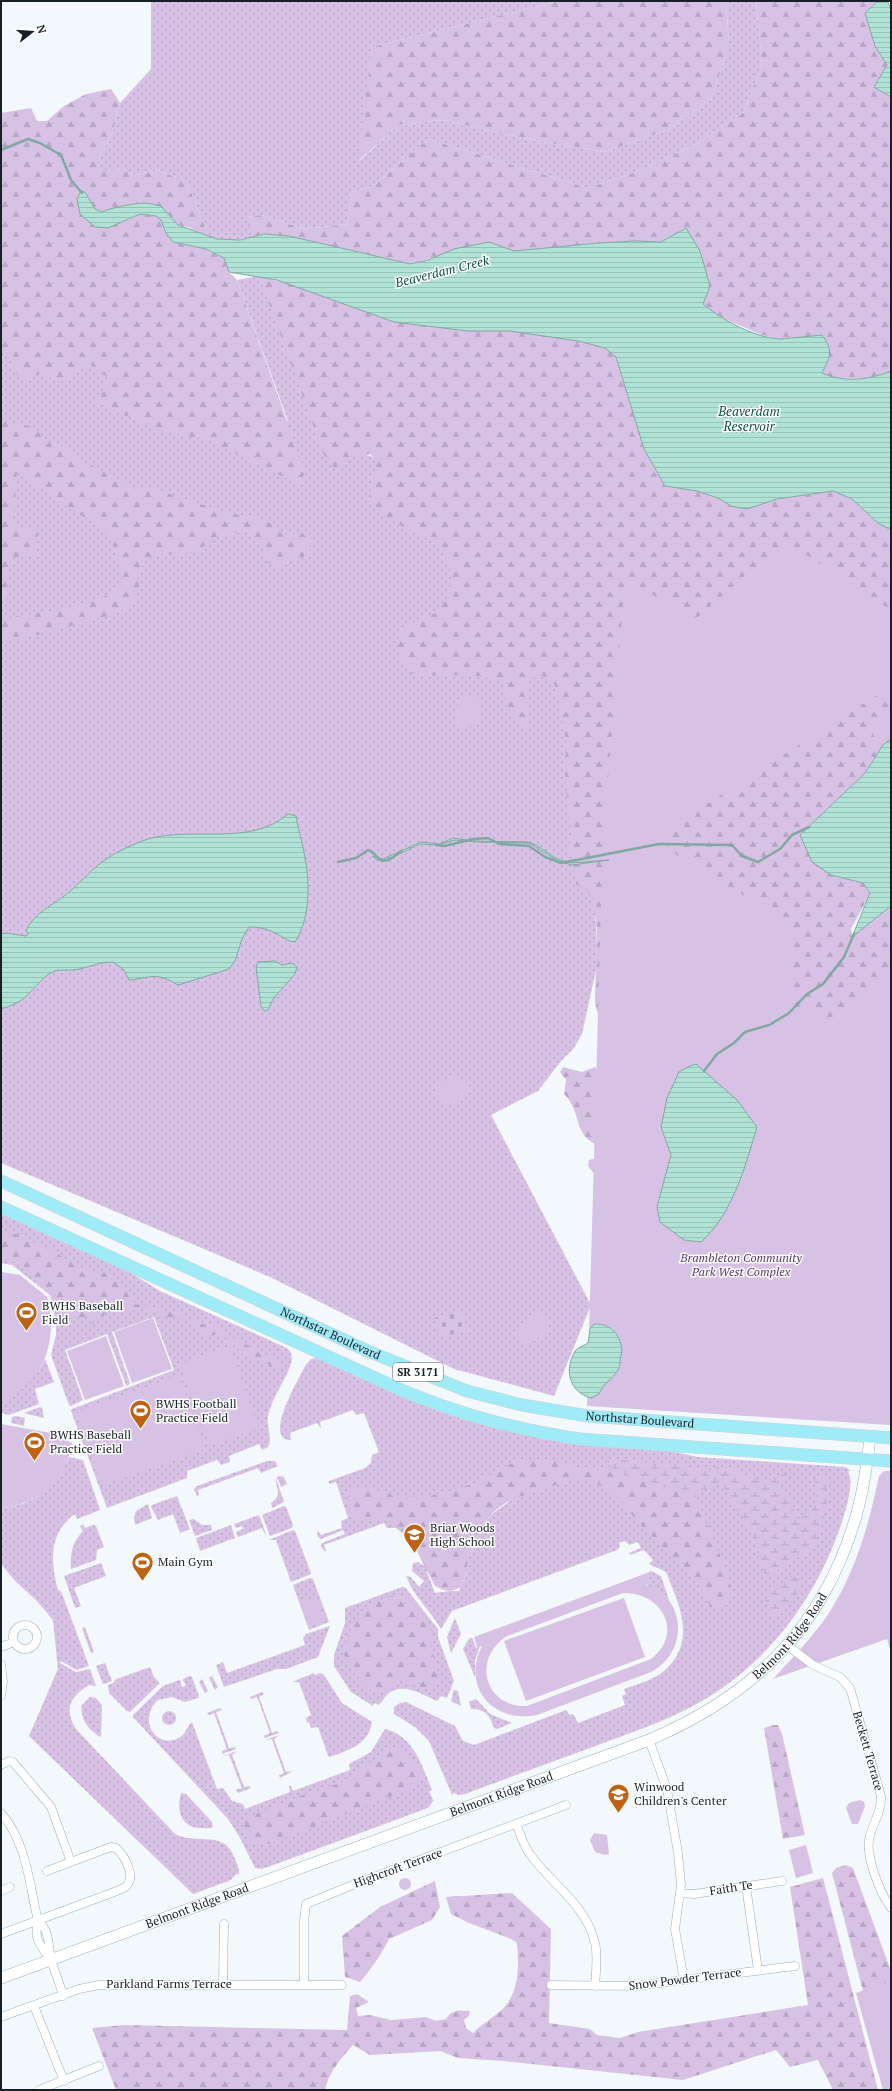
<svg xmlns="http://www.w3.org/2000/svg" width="892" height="2091" font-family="'PT Serif',serif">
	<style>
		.grass { fill: url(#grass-dots); fill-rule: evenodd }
		.forest { fill: url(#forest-firs) }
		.wetland { fill: url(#wetland-marsh) }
		.cemetery { fill: url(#cemetery-stones) }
		.park { fill: #d7c1e4; fill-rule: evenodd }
		.water { fill: url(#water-rules); stroke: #82a8a2 }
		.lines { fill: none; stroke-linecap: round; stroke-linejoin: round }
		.stream { stroke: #82a8a2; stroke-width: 2.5 }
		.street-casing { stroke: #97aec3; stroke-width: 9 }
		.secondary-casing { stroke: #97aec3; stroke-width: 12 }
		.primary-casing { stroke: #d0d2d4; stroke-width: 13 }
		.street { stroke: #fff; stroke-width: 8 }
		.secondary { stroke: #fff; stroke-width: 11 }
		.primary { stroke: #a0ebf8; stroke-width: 12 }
		.labels { text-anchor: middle; stroke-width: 3; stroke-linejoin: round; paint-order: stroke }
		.shield { fill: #fff; stroke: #5c6368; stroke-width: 1 }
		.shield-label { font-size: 11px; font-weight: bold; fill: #162027 }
		.park-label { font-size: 12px; font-style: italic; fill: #563867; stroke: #fff }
		.poi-label { font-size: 12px; fill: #162027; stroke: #fff; text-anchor: start }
		.street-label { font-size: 12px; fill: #162027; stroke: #fff }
		.water-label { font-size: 13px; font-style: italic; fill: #0c5145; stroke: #fff }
	</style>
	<defs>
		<pattern id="grass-dots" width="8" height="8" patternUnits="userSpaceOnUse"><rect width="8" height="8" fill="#d7c1e4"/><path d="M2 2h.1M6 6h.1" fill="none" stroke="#b8a6c4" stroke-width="1.8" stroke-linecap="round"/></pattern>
		<pattern id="forest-firs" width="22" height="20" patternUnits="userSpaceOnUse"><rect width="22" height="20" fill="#d7c1e4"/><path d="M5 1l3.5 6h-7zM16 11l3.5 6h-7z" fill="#b8a6c4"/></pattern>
		<pattern id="wetland-marsh" width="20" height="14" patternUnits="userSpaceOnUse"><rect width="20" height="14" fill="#d7c1e4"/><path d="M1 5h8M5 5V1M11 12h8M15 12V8" fill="none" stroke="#b8a6c4"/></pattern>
		<pattern id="cemetery-stones" width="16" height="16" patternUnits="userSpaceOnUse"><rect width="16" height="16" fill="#d7c1e4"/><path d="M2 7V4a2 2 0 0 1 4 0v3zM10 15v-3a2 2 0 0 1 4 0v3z" fill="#b8a6c4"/></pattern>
		<pattern id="water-rules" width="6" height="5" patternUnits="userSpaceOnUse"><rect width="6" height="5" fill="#b0e3d6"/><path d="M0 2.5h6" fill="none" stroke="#97c2b8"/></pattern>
	</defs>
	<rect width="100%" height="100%" fill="#f3f8fc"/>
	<!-- grass -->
	<path class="grass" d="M151,1H559L372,47L359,161L399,125L442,120L536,141L605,152L670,129L712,98L729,45L726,1H756L762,64L744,112L698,143L644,169L588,188L428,139L372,187L351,192L348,224L305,229L261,215L247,217L252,237C238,240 223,241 209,237L187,182L158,170L135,175L121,169L100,172L97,164L113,132L120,103L151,69Z
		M259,276L319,435L382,461L581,671L598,961L582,1034L574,1048L561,1061L538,1091L491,1115L591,1305L554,1396L454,1369L270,1277L1,1163V284L288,421L237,280Z
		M1,1212L126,1270L160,1291L287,1348L291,1353L292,1360C287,1380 272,1396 268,1416C266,1426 273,1438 268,1447L262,1450L259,1444L229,1456L230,1462L221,1465L217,1460L187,1471V1478L107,1508L71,1411L72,1409L174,1370L154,1317L112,1332L130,1383L128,1386L126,1385L107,1334L65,1350L83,1400L71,1406L69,1405L51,1355L56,1335V1323L50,1295L12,1265L1,1263Z
		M316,1358L435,1410L472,1422L515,1433L555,1441L670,1451L698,1457L845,1467L850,1470L848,1472C856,1483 842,1523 837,1536C810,1608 760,1671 691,1707C659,1724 624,1735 590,1748C548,1763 506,1779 465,1794L459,1795L454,1793L452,1795L429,1741L415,1727L394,1714V1707L400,1703L406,1702L455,1726L463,1741L474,1745L566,1710L570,1715L573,1714L578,1723L625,1705L622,1696L626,1694L624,1689C638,1684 656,1679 666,1669C697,1640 679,1605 666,1572L649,1564L653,1560L644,1550L630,1555L629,1553L641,1548L638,1542L629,1545L625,1541L619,1543L620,1547L617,1550L452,1611L441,1629C430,1610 414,1597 406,1576L411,1577L419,1587L424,1581L412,1571L413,1563L418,1562L424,1566L408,1531L402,1533L396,1528H387L384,1523L324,1545L326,1551H324L321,1546L322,1543L345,1534L343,1530L321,1539L318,1537L317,1530L321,1535L342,1528L341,1521L348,1518L336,1482L329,1484V1481L365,1468L371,1463L372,1455L379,1452L364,1413L356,1415L353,1410L320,1422L321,1429L317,1423L290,1433L291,1440C262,1440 299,1379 305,1366L311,1359ZM511,1500C503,1507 492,1512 485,1522C470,1541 471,1570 459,1591H451L461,1587C476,1550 471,1521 511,1500ZM426,1570C436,1581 432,1588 450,1591L435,1593Z
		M45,1359L54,1382L35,1389L39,1404L9,1415L1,1413V1401C21,1393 36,1377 45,1359Z
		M40,1407L42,1408L44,1418L24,1413Z
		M16,1416L25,1418L24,1426L11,1423L12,1417Z
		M69,1457L83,1460L100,1510L77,1519L75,1514C49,1532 50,1562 58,1590L61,1591L89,1666L76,1670L61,1661L60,1663L76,1672L90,1669L96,1686L89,1685C71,1696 63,1708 76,1729L175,1834C198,1846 224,1828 235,1859C237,1864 239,1868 239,1874H236L231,1880L193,1894L29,1736L58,1669L53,1620L36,1600L15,1581L1,1564V1508C34,1506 56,1487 69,1457Z
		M267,1461H275L278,1466L261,1473L258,1468L198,1490L199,1495L197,1496L194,1489L197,1486Z
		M280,1476L284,1477L287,1484L281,1487L277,1477Z
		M276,1478L284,1502L272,1508L271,1503C284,1493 275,1490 276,1478Z
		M177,1496L190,1529L180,1533L173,1514L158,1520L151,1507L152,1505Z
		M148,1504L152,1518L135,1525L134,1517L136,1511Z
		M284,1506L286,1507L293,1525L292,1528L270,1536L262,1515Z
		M259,1515L266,1534H265L262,1528L238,1537L236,1532L243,1529L242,1526L236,1528L234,1524Z
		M194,1519L202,1525H211L212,1530L195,1536L189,1520Z
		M83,1524L85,1528L93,1525L96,1526L104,1547L97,1550L96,1560L71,1569C70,1553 72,1543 83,1531L80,1526Z
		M231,1525L235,1538L200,1551L196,1538Z
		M293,1530L295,1531L311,1573L309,1575L291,1582L276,1540H269Z
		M101,1563L106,1576L74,1588L81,1606L75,1608L64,1576Z
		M651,1571L661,1576L670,1603L657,1590L646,1585L651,1583L647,1573Z
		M310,1578L313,1579L329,1622L309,1630L293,1585Z
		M402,1587H405L438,1629V1637L454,1681L447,1698L441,1696L437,1701C423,1695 404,1682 389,1693C385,1696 383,1701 379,1705L374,1703L373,1706L351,1692L334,1666V1655L345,1623V1608Z
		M455,1618L461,1634L451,1653L447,1637Z
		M330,1626L318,1657L286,1669H277L224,1687L216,1665L223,1662L227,1673L305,1645L303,1638L306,1634Z
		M85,1627L94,1652L91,1653L82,1628Z
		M472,1637L476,1648L480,1646L475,1660V1677L463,1649L468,1640Z
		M105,1663L112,1681L103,1684L96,1666Z
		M150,1667L154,1677L160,1683L130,1712L127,1711L109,1693L108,1685L115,1682L114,1680Z
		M314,1673V1675L320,1673L324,1675L342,1703L372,1722C369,1744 349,1750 330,1757L328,1756L318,1727L311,1728L309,1722L307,1723L306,1718L311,1715L299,1682H292Z
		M189,1676L192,1677L199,1696L198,1698L185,1702L172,1697L158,1700C138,1718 154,1750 179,1738C186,1734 187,1726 192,1722L217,1789L223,1788L232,1801L243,1804L245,1809L290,1792L289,1786H291L293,1791L350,1770L349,1764L371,1752L385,1729C414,1736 422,1766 432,1790L429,1791L433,1800H434L428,1808L268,1867L261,1869L255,1868L239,1836L228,1819L133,1717V1715L163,1686L179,1680L181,1681V1686L184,1687L186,1684L183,1681V1679Z
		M212,1676L218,1687L215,1690L209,1678Z
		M202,1679L208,1691L205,1693L199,1682Z
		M454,1690L458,1691L461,1706L451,1701Z
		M262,1692L264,1694L259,1697L272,1733L277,1731L279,1733L265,1738L264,1736L270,1733L258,1699L257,1697L251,1699L250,1697Z
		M90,1697L96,1698L102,1705L101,1737C90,1732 79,1718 82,1705Z
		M476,1699L490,1714L512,1723L497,1729L494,1728C490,1716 485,1708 471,1709L469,1702Z
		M220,1708L222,1710L216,1712L229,1748L235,1747L236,1749L222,1754V1751L227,1749L214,1713L209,1715L207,1713Z
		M162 1718a7 7 0 1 1 14 0a7 7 0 1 1-14 0Z
		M280,1735L274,1739L286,1772L293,1771L280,1778L279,1775L284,1773L273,1742L272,1739L265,1740Z
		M237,1751L232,1755L244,1787L249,1786L251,1788L238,1793L236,1790L242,1788L229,1755L223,1756Z
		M181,1793L186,1794L212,1822L213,1827C209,1829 205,1828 201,1828C181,1828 176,1810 181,1793Z"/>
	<!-- forest -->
	<path class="forest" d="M559,1H726L729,45L712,98L670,129L605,152L536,141L442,120L399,125L358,161L372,47Z
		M756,1H878L865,13L875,46L887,65L874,87L891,97V371C868,380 845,382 821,373L822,335L780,339L762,335L718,316L703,304L685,228L661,242L635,241L599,243L514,251L489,242L410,264L386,260L355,251L264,234L252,237L246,217L261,215L305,229L348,224L351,192L372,187L428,139L588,188L644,169L698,143L744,112L762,64Z
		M111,89L120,103L113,132L97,164L100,171L121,169L135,175L158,170L187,182L209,237L188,227L178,225L161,206C156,205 150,203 145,203C136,203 109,208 102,212L94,209L85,192L81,191L77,199L80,214L128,220L140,214L156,216L161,220L166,233L173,242L206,249L224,258L229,272L237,280L305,472L300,484L255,464L212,441L158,430L95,402L110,379L90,365L60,383L40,373L24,383L13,368L9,355L1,344V113L31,108L37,121H47L64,106L86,94Z
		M259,276L468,331H510L578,341L605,348L616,357L644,449L665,486L697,491L718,498L731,506L747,509L777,499L833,491L852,499L878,523L891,530V739L883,745L865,773L800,835L852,881L863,883L870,894L851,929L852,937L891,906V1219L595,1175L588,1166L589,1160L596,1158L595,1144C573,1133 582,1112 564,1094L566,1080L560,1072L563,1067L582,1072L595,1067L600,1074C600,1063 605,1034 603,1025C600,1014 595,1013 595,999C595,966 602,930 591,898C589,890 583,888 576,884L569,849L572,834L565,779L566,741L555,685L548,678L539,675L531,679C524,698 527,706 530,725L527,729L522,727L506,704L502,683C469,668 441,680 408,673C400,660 398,647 398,631L402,627L436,613L447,598L452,581L449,563L436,543L399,525L370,505L369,497L377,462L370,454L356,456L336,470L325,458Z
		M1,421L34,427L47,441L65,447L87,463L132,487L151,488L232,514L251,516L267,521L286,534H313L309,553L292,563L275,569L268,562L263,549L250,532L239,530L231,536L214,538L198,551L177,557L168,553L151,557L143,563L138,577L139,592L128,608L111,615L22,639H1V622C20,613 33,615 53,611C72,608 111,598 124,584L114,548L101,526L78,514L17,472L13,525L38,530L36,555L11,558L6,599L1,598Z
		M1,1232L15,1234L53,1251L71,1262L93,1271L108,1273L130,1292L135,1304L179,1313L202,1324H212L235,1339L281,1362L278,1373L268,1364L257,1358L254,1360L244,1356L232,1344L229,1343L226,1337L223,1340L216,1334L208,1337L182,1318L162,1317L155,1313L143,1309L127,1311L114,1304L106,1311L102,1319L92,1324L86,1317L71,1318L62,1315L53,1293L14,1262L1,1259Z
		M534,1459L555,1460L578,1468L598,1470L614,1468L626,1476L661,1487L693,1490L729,1577L731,1599L725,1606L711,1607C694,1572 678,1562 651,1536C626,1513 617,1481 576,1480C566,1480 546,1489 535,1492C516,1497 496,1504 484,1522C470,1540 469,1566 461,1587C451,1592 444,1591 435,1586L408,1531L389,1520L358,1519L350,1513L348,1496L352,1489L367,1487L394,1496L419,1497L447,1493L474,1483L518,1460Z
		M392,1596L406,1597L427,1619L431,1632L430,1646L439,1675L438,1684L426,1689L403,1682L383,1692L369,1690L352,1671L343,1653C354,1618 356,1610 392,1596Z
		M773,1725H778L782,1734L805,1835L783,1839L764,1728Z
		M398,1747L408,1755L425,1775L411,1791L399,1793L269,1844L250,1845L243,1828L249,1817L303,1795L340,1783L390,1749Z
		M846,1865L853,1868L891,1971V2090H889L832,1873L836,1868Z
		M823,1878L878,2090H833L818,2060L790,2067L776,2050L683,2080L503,2061L458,2058L440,2051L370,2055L353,2045C342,2057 328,2073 325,2090H116L92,2028L124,2025L347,2030L350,1996L357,1994L369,2002L356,2008L358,2016L370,2015L391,2020L426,2017L436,2021L446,2019C452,2009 459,2010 470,2011L469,2016L464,2020L466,2028L473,2033C482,2024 490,2020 499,2012C520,1995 519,1967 517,1943L511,1939L469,1923L451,1914L446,1897L512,1893L551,1929L549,2023L590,2029L597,2035L620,2038L638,2032L808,2005L790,1887Z
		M435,1881L440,1907L432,1920L389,1939C381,1955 371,1969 360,1982L345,1977L342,1936L380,1907Z"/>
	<!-- wetland -->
	<path class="wetland" d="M611,1459L683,1465L692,1469L713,1470L717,1467L735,1469L743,1476L767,1481L785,1472L786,1477L777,1489C797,1496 789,1503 798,1519L810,1513L817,1500L815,1478L826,1477L828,1482L823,1496L827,1498C829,1508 818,1540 812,1547C805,1556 792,1559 783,1566C775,1572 777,1575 766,1577L758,1559L756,1543L751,1532L720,1483L700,1491L661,1487L626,1476L604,1462Z
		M795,1577L802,1583C797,1593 785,1616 772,1615L765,1600L768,1598L769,1591Z"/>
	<!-- cemetery -->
	<path class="cemetery" d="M462,1312L467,1331L439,1338L434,1318Z"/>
	<!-- park -->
	<path class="park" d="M785,541L891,610V686L668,829L667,849L793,925L790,1006L830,1019L891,965V1425L587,1406L603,837L625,581L697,618Z
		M466,694C482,696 484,713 475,724L463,728L455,725C458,714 456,698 466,694Z
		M891,716V775L872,731Z
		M454,1077L461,1078L469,1084C474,1099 455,1106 443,1103L435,1094C436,1083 444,1079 454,1077Z
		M1,1272L20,1275L47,1297C59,1338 44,1385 1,1401Z
		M541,1309L549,1319V1329L542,1336L528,1345L519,1342L517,1337C518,1325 532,1315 541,1309Z
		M153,1318L172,1369L132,1383L114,1332Z
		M106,1336L124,1386L85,1400L67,1351Z
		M230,1346L259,1428L209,1446L180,1364Z
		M179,1375L205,1449L102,1486L76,1412Z
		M1,1424L51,1433L72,1443C66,1480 39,1505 1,1508Z
		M884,1471H891V1653L887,1639L773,1679C792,1658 811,1639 827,1616C855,1574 869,1525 879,1476Z
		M647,1573L651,1583L645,1585C688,1597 688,1653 651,1672L537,1715C493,1724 461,1687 482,1646L477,1647L474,1637ZM623,1593C663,1592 684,1634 651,1659L527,1706C485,1708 471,1659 507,1636Z
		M317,1597L325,1621L309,1626L301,1603Z
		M624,1598L645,1657L526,1701L504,1641Z
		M860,1800L864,1802L865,1806L858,1824H852L846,1808L849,1803Z
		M594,1833L607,1835L609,1854L605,1855L595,1852L590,1840Z
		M806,1845L813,1873L796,1878L789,1850Z
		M399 1884a6 6 0 1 1 12 0a6 6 0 1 1-12 0Z
		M891,1981V2090H883L856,1993Z"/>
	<!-- water -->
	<path class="water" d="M878,1H887L891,8V97L874,87L887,65L875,46L865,13Z
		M81,191L85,192L95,209L102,212C109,208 136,203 145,203C150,203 156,205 161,206L178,225L217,239L240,240L264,234L289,236L410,264L428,260L454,249L489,242L514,251L599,243L635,241L661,242L686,228L700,251L710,286L703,304C722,320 757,339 782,339C795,338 809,336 822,335C834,351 830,357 822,373C844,383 869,380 891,371V530L878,523L852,499L833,491L777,499L747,509L731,506L718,498L697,491L665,486L644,449L616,357L605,348L578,341L510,331H468L394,322L277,280L229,272L224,258L206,249L173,242L166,233L161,220L156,216L140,214L108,228L95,227L80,214L77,199Z
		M891,739V906L852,937L870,893L863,883L831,875L812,862L800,835L865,773L883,745Z
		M288,814L296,816C298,830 303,843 305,858C310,883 310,920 295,942C286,941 284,937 277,934C268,929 259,927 249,927L242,939L235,961L229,969L178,985C169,979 159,975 148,977C140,978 136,980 129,980L124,970L113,962C99,962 87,968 74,970C62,971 57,967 45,977C28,993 26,1002 1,1009V934L7,933L25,936L29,934L26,931C32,914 55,904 68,893C80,883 90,871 102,862C114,853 133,844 148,839C194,826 250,847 288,814Z
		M453,838L472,841L528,842L538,846L557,859L571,863L609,860L572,865L558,861L529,843L478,842L454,840L438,845L420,844L384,861L377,860L372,856L383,859L421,842L440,844Z
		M275,961L282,965L292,963L297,967L295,974L273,999L268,1010L264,1011L261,1006L256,967L258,962Z
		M696,1064L737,1100L757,1127C745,1167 733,1213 701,1242L684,1240L660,1222L657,1207L671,1155L661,1127L667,1098L679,1072L690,1066Z
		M594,1324C612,1323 621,1336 622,1352C619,1358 621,1366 618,1370C612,1379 602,1385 599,1394L591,1398C569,1392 564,1370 575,1351C578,1347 584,1346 588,1343L590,1329Z"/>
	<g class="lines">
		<!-- stream -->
		<path class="stream" d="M1,150L28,139L40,143L61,155L71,180L82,193
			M436,845L444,846L474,839L488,838L499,844L529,846L545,857L561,863L659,844L732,845L742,856L758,862L780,849L792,835L809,827
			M338,862L356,858L368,850C373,851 374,854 378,858C385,865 395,856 401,851
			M771,1024L789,1013L807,994L823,984L844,957L854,934
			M704,1071L717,1054L734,1043L745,1032L769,1025"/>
		<defs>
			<path id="street" d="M13 1637a12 12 0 1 1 24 0a12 12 0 1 1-24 0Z
				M787,1645L813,1665L840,1677L850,1688L881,1796C882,1810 874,1822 870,1835C864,1854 880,1893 891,1908
				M1,1647L14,1642
				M1,1664L3,1681L1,1696
				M649,1740L667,1789L678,1853L681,1885L675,1929L684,1980
				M1,1765L9,1761L13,1762L51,1807L71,1862
				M1,1813C27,1843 29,1883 38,1921C33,1936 40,1947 51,1959
				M516,1824C521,1835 524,1848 532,1857C554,1886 586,1905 595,1943C598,1956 596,1972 595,1986
				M746,1886L758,1970
				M1,1891L10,1887
				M680,1893L694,1894L782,1881
				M38,1921C50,1931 48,1944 51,1959C54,1971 60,1983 63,1996
				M1,1934L117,1891C121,1889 126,1888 128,1884C135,1874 124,1855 116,1848L111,1847L47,1871
				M223,1984L224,1924
				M304,1984V1921L306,1904L350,1886L566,1805
				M551,1985L636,1986L795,1966
				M34,2006L64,2081
				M1,2017L79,1989L99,1985H342
				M39,2090L99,2066"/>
			<g id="secondary">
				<path id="s1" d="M1,1978L649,1740C750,1697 821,1631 854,1523C863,1495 867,1466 870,1437"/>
			</g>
			<g id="primary">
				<path id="s2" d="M1,1181L370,1352L467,1391L522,1405L588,1416L891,1438"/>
				<path d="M1,1207L399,1389C460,1415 515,1429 580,1439L891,1461"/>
			</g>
		</defs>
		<!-- street casing -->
		<use href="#street" class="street-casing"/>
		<!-- secondary casing -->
		<use href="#secondary" class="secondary-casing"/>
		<!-- primary casing -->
		<use href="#primary" class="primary-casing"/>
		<!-- street -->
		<use href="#street" class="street"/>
		<!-- secondary -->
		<use href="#secondary" class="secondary"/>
		<!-- primary -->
		<use href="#primary" class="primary"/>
	</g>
	<!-- icons -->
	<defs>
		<symbol id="stadium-pin" viewBox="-11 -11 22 30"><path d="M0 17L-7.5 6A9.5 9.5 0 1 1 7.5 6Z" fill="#bf6211" stroke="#fff"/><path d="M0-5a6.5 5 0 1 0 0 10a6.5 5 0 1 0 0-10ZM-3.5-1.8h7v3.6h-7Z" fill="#fff"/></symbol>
		<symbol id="school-pin" viewBox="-11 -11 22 30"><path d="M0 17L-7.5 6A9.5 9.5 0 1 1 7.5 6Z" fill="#bf6211" stroke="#fff"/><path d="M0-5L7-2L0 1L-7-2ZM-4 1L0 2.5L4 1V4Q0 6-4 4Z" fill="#fff"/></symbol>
	</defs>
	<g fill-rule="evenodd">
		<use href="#stadium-pin" x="14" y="1300" width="25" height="34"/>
		<use href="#stadium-pin" x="128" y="1398" width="25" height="34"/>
		<use href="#stadium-pin" x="22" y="1430" width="25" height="34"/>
		<use href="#school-pin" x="402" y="1522" width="25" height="34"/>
		<use href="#stadium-pin" x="130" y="1550" width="25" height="34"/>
		<use href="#school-pin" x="606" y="1782" width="25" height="34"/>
	</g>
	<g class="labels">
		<!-- shield labels -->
		<rect class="shield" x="393" y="1363" width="50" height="18" rx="3"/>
		<g class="shield-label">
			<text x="418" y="1376">SR 3171</text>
		</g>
		<!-- park labels -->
		<g class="park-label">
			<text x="741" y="1262">Brambleton Community<tspan x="741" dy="14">Park West Complex</tspan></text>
		</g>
		<!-- poi labels -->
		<g class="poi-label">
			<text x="42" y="1310">BWHS Baseball<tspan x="42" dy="14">Field</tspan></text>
			<text x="156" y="1408">BWHS Football<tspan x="156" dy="14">Practice Field</tspan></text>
			<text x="50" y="1439">BWHS Baseball<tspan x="50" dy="14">Practice Field</tspan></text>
			<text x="430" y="1532">Briar Woods<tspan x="430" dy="14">High School</tspan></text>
			<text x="158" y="1566">Main Gym</text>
			<text x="634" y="1791">Winwood<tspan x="634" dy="14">Children's Center</tspan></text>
		</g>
		<!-- street labels -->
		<g class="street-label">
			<text dy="4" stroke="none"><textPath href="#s2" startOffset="363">Northstar Boulevard</textPath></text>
			<text dy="4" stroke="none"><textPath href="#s2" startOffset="687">Northstar Boulevard</textPath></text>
			<text dy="4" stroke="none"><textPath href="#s1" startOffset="868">Belmont Ridge Road</textPath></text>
			<text transform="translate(868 1751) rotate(74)" y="4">Beckett Terrace</text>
			<text dy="4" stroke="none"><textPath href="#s1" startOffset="533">Belmont Ridge Road</textPath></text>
			<text transform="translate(398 1868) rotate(-20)" y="4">Highcroft Terrace</text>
			<text transform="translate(731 1888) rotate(-9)" y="4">Faith Te</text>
			<text dy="4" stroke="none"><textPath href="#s1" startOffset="209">Belmont Ridge Road</textPath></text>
			<text transform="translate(685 1979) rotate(-7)" y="4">Snow Powder Terrace</text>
			<text x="169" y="1988">Parkland Farms Terrace</text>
		</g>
		<!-- water labels -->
		<g class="water-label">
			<text transform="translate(442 271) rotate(-14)" y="5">Beaverdam Creek</text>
			<text x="749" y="416">Beaverdam<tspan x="749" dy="15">Reservoir</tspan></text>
		</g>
	</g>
	<!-- border -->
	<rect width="892" height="2091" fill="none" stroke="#162027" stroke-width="4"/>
	<!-- north arrow -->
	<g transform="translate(32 32) rotate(73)" stroke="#ffffff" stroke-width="3" paint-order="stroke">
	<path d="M0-3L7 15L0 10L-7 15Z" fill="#162027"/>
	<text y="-6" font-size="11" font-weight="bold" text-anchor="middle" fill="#162027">N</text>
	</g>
</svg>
